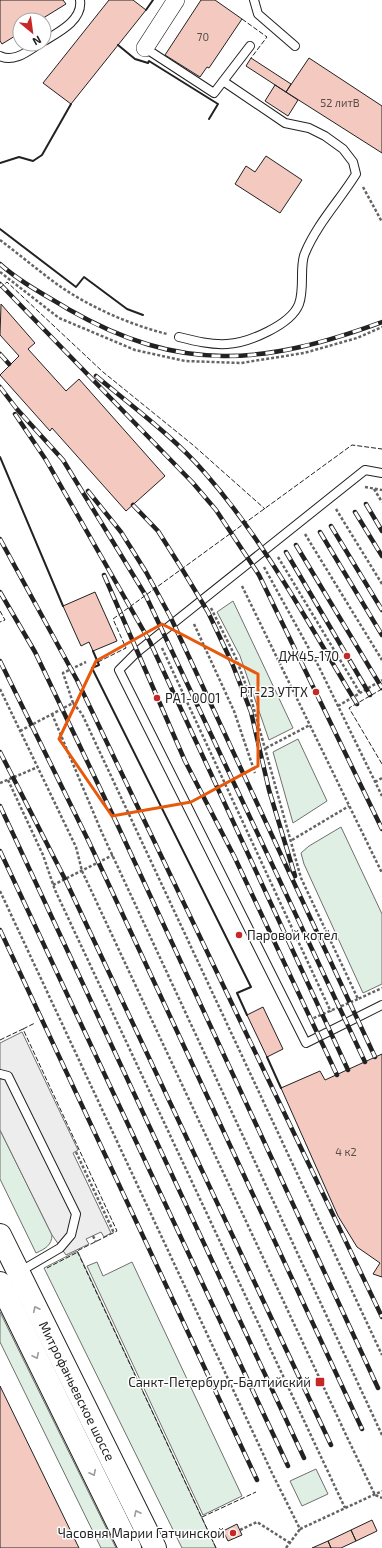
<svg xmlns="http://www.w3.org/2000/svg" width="382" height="1548" font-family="'Exo 2',sans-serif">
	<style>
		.green { fill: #e0efe3; stroke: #6f6f6f }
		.parking { fill: #ededed; stroke: #6f6f6f }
		.building { fill: #f3c9c0; stroke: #222 }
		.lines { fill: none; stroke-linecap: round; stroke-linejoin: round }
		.service-casing { stroke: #222; stroke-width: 10 }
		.minor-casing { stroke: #222; stroke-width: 18 }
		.primary-casing { stroke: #222; stroke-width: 24 }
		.path { stroke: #646464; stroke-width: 2.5; stroke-dasharray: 3 2; stroke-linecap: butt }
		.service { stroke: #fff; stroke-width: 8 }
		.minor { stroke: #fff; stroke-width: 17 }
		.primary { stroke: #fff; stroke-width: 22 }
		.rail-casing { stroke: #222; stroke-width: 4.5 }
		.rail { stroke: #fff; stroke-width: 3; stroke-dasharray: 9; stroke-linecap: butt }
		.fence { stroke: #222; stroke-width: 1; stroke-dasharray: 5 2; stroke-linecap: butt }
		.wall { stroke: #222; stroke-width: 2 }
		.oneway { stroke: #9c9c9c }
		.marked { fill: none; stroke: #e8590c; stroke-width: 3; stroke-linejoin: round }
		.poi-dot { fill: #c62828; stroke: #fff; stroke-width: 1.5 }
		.labels { text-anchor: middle; stroke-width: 3; stroke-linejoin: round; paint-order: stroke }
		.number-label { font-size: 11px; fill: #564c4a }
		.poi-label { font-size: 13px; fill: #222; stroke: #fff; text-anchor: end }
		.street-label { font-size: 13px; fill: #222; stroke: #fff }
	</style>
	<rect width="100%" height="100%" fill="#fff"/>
	<!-- green -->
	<path class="green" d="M233,601L293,728L269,740L240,656L217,612Z
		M298,739L327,801L293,823L273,752Z
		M341,827L382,914V984L363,993L304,864L301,853L309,846Z
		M0,1130L52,1235C52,1245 45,1249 36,1253L0,1179Z
		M77,1251L78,1252L216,1548H182L44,1268Z
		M97,1262L103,1276L132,1262L242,1496L203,1515L87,1266Z
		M0,1312L116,1548H101L0,1342Z
		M316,1469L328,1494L302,1506L290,1481Z"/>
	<!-- parking -->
	<path class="parking" d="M22,1032L78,1150L73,1153L111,1233L104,1237L101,1232L86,1239L89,1244L66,1255L52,1235L0,1130V1043Z"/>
	<!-- building -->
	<path class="building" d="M0,0H63L66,4L40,20H20V33L2,44L0,41Z
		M109,0H133L146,10L71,104L43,83Z
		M201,0H215L242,19L209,68L207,67L200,77L165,55Z
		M251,58L291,84L286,92L246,66Z
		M309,58L382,106V153L286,92Z
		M275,85L298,100L288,116L265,101Z
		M266,156L302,180L280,213L235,184L246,166L255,172Z
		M1,304L35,343L28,349L66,391L79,379L165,476L126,511L52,428L50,431L0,375L19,356L0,335Z
		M95,592L117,641L93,651L89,642L81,646L63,606Z
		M263,1007L283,1049L267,1057L247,1015Z
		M382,1054V1277L373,1274L380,1263L357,1247L338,1216L281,1088L320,1071L325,1080Z
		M0,1386L79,1548H0Z
		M372,1520L377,1531L356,1541L351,1530Z
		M237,1524L242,1535L228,1541L223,1531Z
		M351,1530L356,1541L341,1548H331L328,1541Z
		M328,1541L331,1548H312Z"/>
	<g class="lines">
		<defs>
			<path id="service" d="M254,0L258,14L295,46
				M44,41C59,32 83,20 80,0
				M145,48L214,93L250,46
				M0,56C14,63 28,51 39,44
				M179,337C195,341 211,345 227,344C248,343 291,325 299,304C305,288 299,265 305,253C317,224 340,200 356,174L353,162L343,149L325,136L309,128L285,123L223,81
				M382,473L365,470L137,652L119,670L306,1043L382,1005
				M0,1074L8,1076L76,1214L71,1235L60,1248L19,1272"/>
			<path id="minor" d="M145,48L176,0"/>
			<g id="primary">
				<path id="s1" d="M0,1235L155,1548"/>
				<path d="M0,1283L130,1548"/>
			</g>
		</defs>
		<!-- service casing -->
		<use href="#service" class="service-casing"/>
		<!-- minor casing -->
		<use href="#minor" class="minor-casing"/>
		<!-- primary casing -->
		<use href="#primary" class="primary-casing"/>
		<!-- path -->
		<path class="path" d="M363,187L382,222
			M0,240C20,255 40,272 61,287C92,308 131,325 167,334
			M0,272L59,318L135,350L185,361L241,363L304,353L357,338L382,327
			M365,487L382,490
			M374,489L382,502
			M336,509L382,584
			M305,534L382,660
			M278,557L360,693
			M264,567L318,665L382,796
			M242,586L382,873
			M211,608L236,658L252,702L301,878L358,999L382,988
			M194,624L234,711L255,773
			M162,648L331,1012
			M0,689L76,847L82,871L347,1437L375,1495L382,1498
			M73,703L82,714L382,1355
			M338,706L382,680
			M52,714L102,833L382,1435
			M20,731L73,703L63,673L86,662
			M266,748L310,725
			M8,780L43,855L55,890L345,1508
			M375,782L382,778
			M0,783L38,767
			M292,840L349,806
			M53,885L113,855
			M0,891L272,1473L300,1529L382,1491
			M309,1020L358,999
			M76,1152L114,1233
			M93,1236L96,1242
			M240,1530L257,1522L290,1543
			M286,1548L300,1529"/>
		<!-- service -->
		<use href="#service" class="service"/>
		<!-- minor -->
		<use href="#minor" class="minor"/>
		<!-- primary -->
		<use href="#primary" class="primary"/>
		<defs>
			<path id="rail" d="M0,264C20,282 45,295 68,309C181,374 264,365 382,322
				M0,284L193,483L216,510L259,575L382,829
				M0,354L9,364
				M96,376C133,407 174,437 205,473C266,543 309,625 357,704
				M0,387L16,408L63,460L146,596L365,1062
				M15,414L46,460L150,642L348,1070
				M88,491L121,532L146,572L170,616L375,1057
				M366,504L382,531
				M133,505L158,531L182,569L208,612L232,663L251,712L269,790L295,876
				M355,512L382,556
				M331,526L382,610
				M320,532L382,635
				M0,539L77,680L382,1317
				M296,545L382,688
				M286,552L370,695
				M104,575L185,761L234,856L337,1075
				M0,592L35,652L118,826L378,1388
				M0,661L89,842L362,1429
				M0,752L65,879L331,1445
				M0,806L304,1458
				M0,851L288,1466
				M0,930L257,1480"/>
		</defs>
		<!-- rail casing -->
		<use href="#rail" class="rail-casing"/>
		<!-- rail -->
		<use href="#rail" class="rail"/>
		<!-- fence -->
		<path class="fence" d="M242,19L267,37L251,58
			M0,288L7,282L103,372L193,445L265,509
			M0,611L5,620L0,622
			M98,662L126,648L113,619L352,445L382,449
			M382,689L349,708L382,764
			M23,1029L35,1023
			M0,1040L23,1029L117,1231L77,1251L216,1548
			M47,1268L78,1252
			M202,1517L256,1492"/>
		<!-- wall -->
		<path class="wall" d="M146,10L153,0
			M118,45L135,59L148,63L149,61L218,104L209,119
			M0,163L19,157L33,161L42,155L71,104
			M0,229L76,287L84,277L127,309L143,315
			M0,457L63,606
			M93,651L99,665L92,668L251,987L237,993L247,1015
			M267,1057L281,1088"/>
	</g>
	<!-- one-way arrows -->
	<defs><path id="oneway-chevron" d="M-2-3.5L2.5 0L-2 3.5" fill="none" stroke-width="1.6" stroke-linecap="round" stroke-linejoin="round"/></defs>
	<g class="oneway">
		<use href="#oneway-chevron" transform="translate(36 1309) rotate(-116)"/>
		<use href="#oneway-chevron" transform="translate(36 1356) rotate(64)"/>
		<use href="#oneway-chevron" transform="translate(93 1473) rotate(64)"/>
		<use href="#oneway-chevron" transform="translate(137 1513) rotate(-116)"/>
	</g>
	<!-- marked area -->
	<path class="marked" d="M162,624L258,674V766L191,802L112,816L59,739L96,661Z"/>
	<!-- markers -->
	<g class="poi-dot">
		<circle cx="347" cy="656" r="4"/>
		<circle cx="316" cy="692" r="4"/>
		<circle cx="157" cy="698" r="4"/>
		<circle cx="239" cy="935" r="4"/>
		<rect x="315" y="1377" width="10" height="10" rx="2"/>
		<circle cx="233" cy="1533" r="4"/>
	</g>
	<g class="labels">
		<!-- number labels -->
		<g class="number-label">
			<text x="203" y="41">70</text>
			<text x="340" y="107">52 литВ</text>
			<text x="346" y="1156">4 к2</text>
		</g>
		<!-- poi labels -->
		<g class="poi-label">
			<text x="339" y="661">ДЖ45-170</text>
			<text x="308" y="697">РТ-23 УТТХ</text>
			<text x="165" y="703" text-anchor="start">РА1-0001</text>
			<text x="247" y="940" text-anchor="start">Паровой котёл</text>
			<text x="311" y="1387">Санкт-Петербург-Балтийский</text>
			<text x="225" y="1538">Часовня Марии Гатчинской</text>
		</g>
		<!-- street labels -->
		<g class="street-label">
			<text dy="5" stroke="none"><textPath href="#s1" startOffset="174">Митрофаньевское шоссе</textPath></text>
		</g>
	</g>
	<!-- north arrow -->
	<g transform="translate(32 32) rotate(151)"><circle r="19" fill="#ffffff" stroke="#a7a7a7"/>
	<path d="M0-3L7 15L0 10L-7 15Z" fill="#c62828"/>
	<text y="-6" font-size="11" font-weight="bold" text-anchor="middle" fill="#222222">N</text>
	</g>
</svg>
